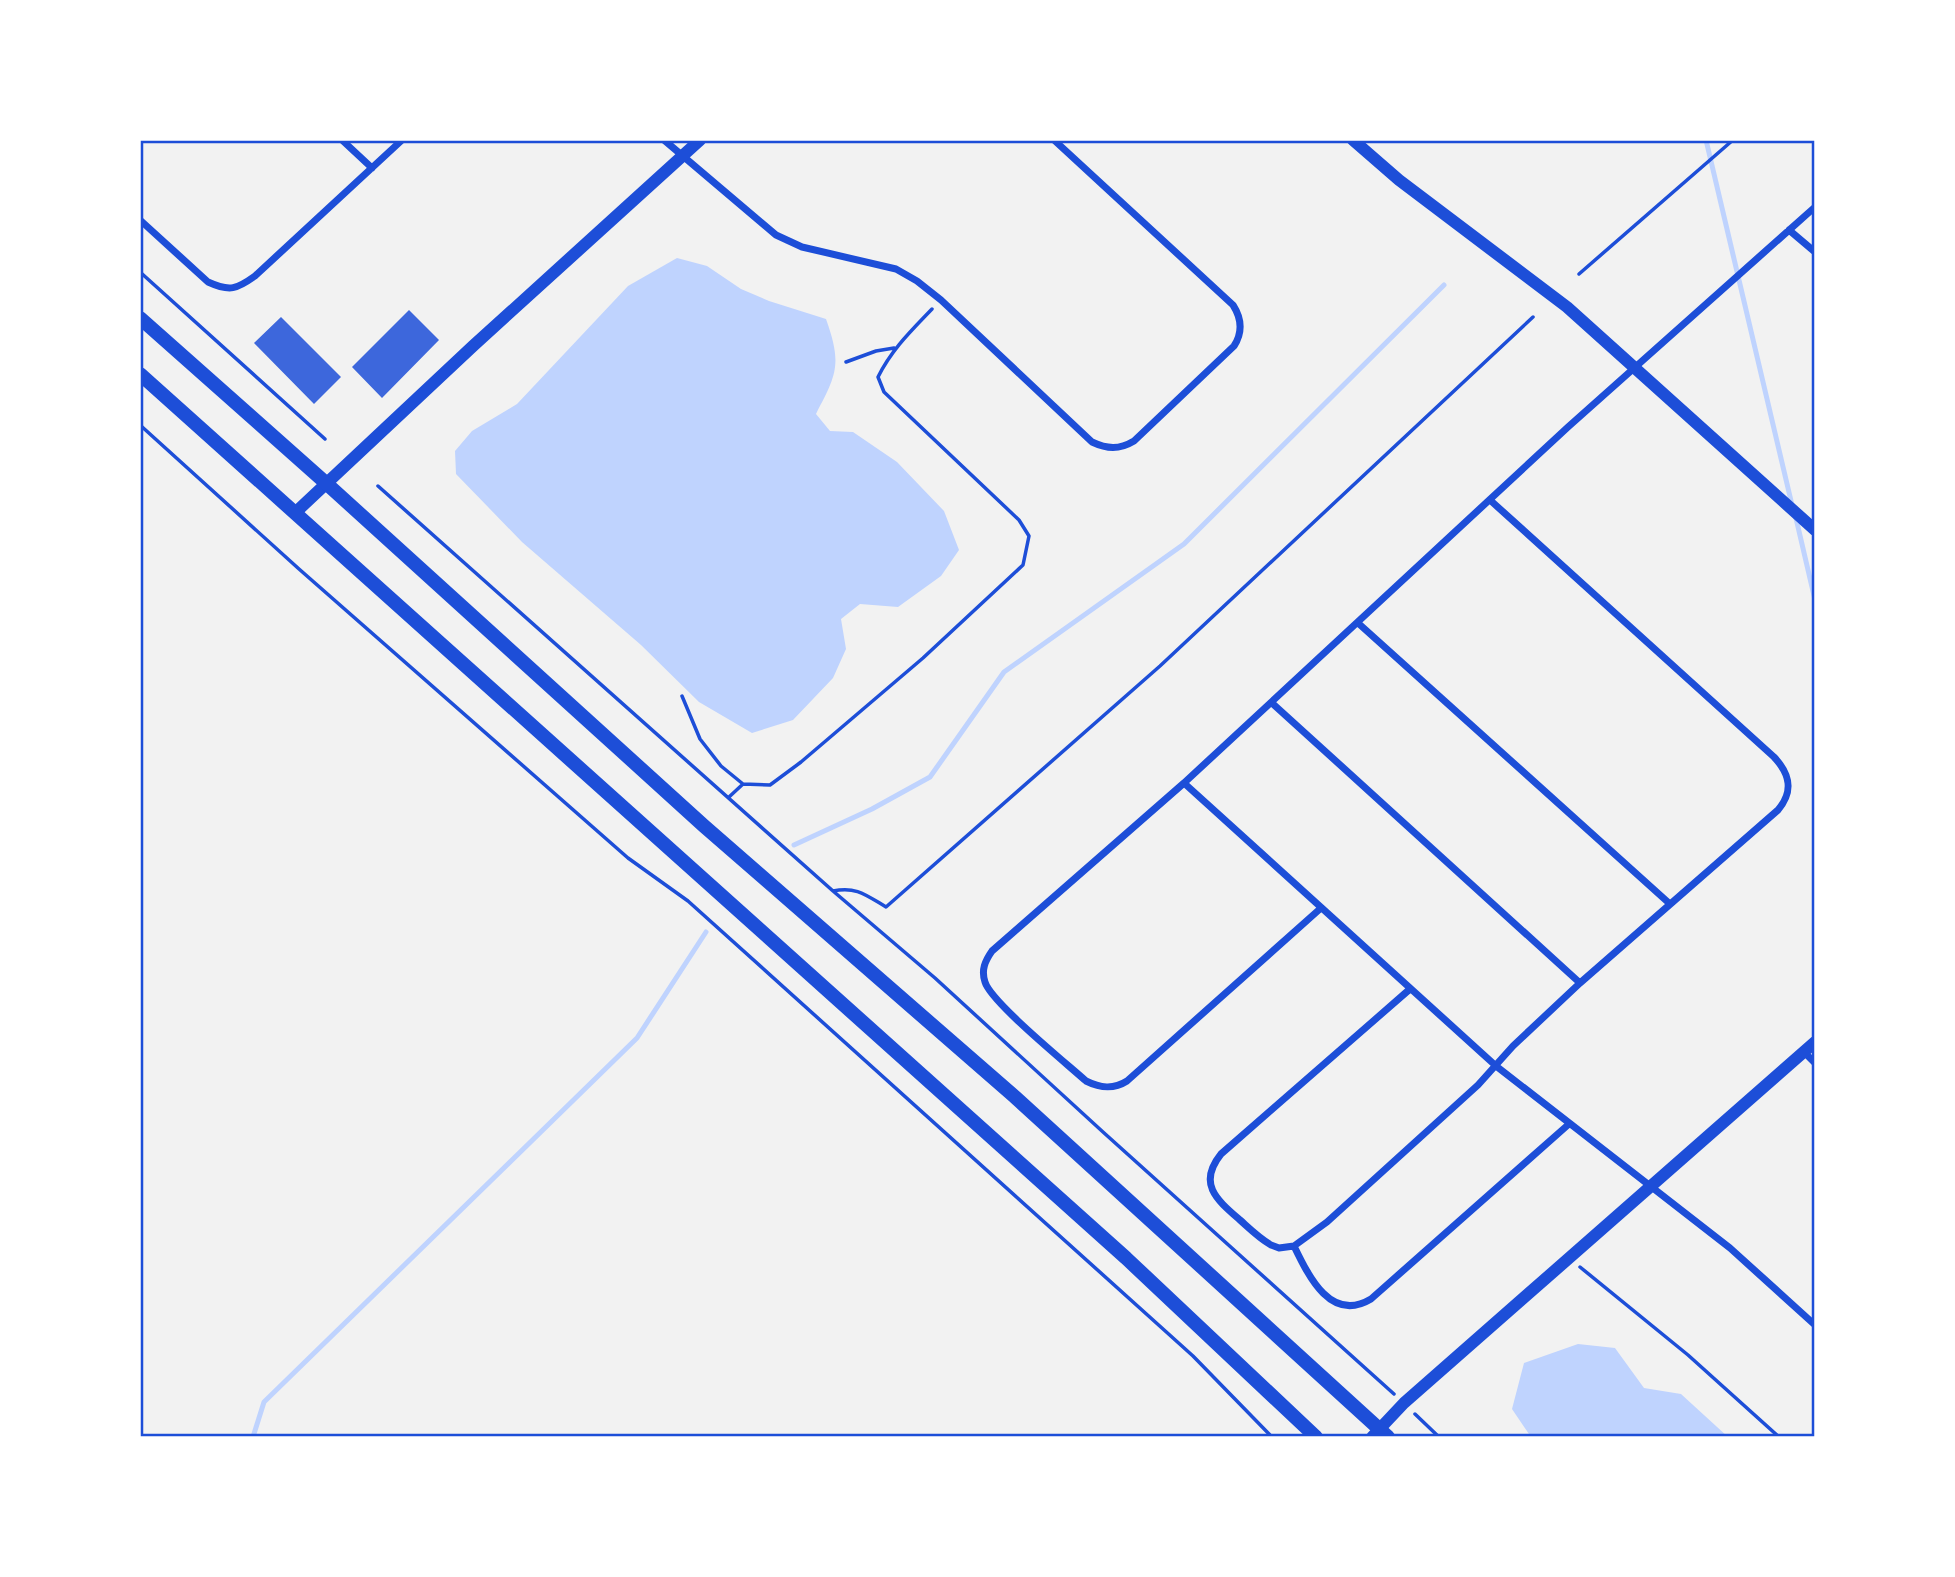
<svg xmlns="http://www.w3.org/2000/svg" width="1955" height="1577" font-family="'Crimson Pro',serif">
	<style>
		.water { fill: #bfd3fe }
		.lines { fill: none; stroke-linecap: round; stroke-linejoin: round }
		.stream { stroke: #bfd3fe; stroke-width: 5 }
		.building { fill: #3d67dc }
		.path { stroke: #1d4ed8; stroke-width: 3.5 }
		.minor { stroke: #1d4ed8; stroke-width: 7 }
		.tertiary { stroke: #1d4ed8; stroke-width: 12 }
		.secondary { stroke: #1d4ed8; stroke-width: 14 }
		.neatline { fill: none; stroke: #1d4ed8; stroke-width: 2.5 }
	</style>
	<rect width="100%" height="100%" fill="#f2f2f2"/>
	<!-- water -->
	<path class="water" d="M677,258L707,266L741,289L769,301L826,319C842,364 837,374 816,414L830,431L853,432L897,462L944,511L959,550L941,576L898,607L860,604L841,619L846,649L833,678L793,720L752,733L699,702L641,645L522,542L456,474L455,451L472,431L517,404L628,286Z
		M1578,1344L1615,1348L1644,1388L1681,1394L1728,1437H1531L1512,1409L1524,1363Z"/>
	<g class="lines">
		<!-- stream -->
		<path class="stream" d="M1706,140L1792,505
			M1795,514L1815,600
			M794,845L872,809L930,777L1004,672L1184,544L1444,285
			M253,1437L264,1402L637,1038L706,932"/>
	</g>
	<!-- building -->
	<path class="building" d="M409,310L439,340L382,398L352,367Z
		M281,317L341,377L314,404L254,343Z"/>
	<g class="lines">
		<!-- path -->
		<path class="path" d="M140,272L325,439
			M1579,274L1733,140
			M846,362L876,351L894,348
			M140,425L299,569L628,858L688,901L1193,1356L1272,1437
			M378,486L833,891L935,978L1103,1132L1394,1394
			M682,696L700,739L721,766L743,784L770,785L801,762L923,658L1023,565L1029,536L1019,520L884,392L878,377C892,349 911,331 932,309
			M729,797L743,784
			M833,891C856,886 866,895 886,907L1160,666L1533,317
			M1580,1267L1688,1355L1779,1437
			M1415,1414L1439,1437"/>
		<!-- minor -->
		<path class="minor" d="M342,140L372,168
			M664,140L776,235L802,247L896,269L917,281L941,300L1092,442C1107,449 1119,450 1134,441L1234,346C1243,332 1242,319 1233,305L1054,140
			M140,220L208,282C230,292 237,289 255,276L402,140
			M1789,230L1815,252
			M1358,623L1670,904
			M1272,703L1580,983
			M1184,783L1496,1066L1730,1248L1815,1325
			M1321,908L1127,1081C1113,1090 1100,1088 1086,1081C1066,1063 991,1002 985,982C981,970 985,961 992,951L1184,783L1568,427L1815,207
			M1410,989L1221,1154C1197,1184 1217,1200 1240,1220C1250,1229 1259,1238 1271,1245L1279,1248L1294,1246L1327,1222L1478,1085L1513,1046L1580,983L1778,810C1794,791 1790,774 1774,757L1490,500
			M1804,1052L1815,1063
			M1294,1246C1309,1277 1331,1323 1371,1299L1569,1124"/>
		<!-- tertiary -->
		<path class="tertiary" d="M1353,140L1399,180L1567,307L1815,530
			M296,512L473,346L700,140
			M1372,1437L1404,1403L1815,1042"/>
		<!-- secondary -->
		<path class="secondary" d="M140,318L327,484L704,826L1015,1097L1388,1437
			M140,374L1126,1258L1316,1437"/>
	</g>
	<!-- border -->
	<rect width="1955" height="1577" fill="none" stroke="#ffffff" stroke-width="284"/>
	<rect x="142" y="142" width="1671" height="1293" class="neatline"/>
</svg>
